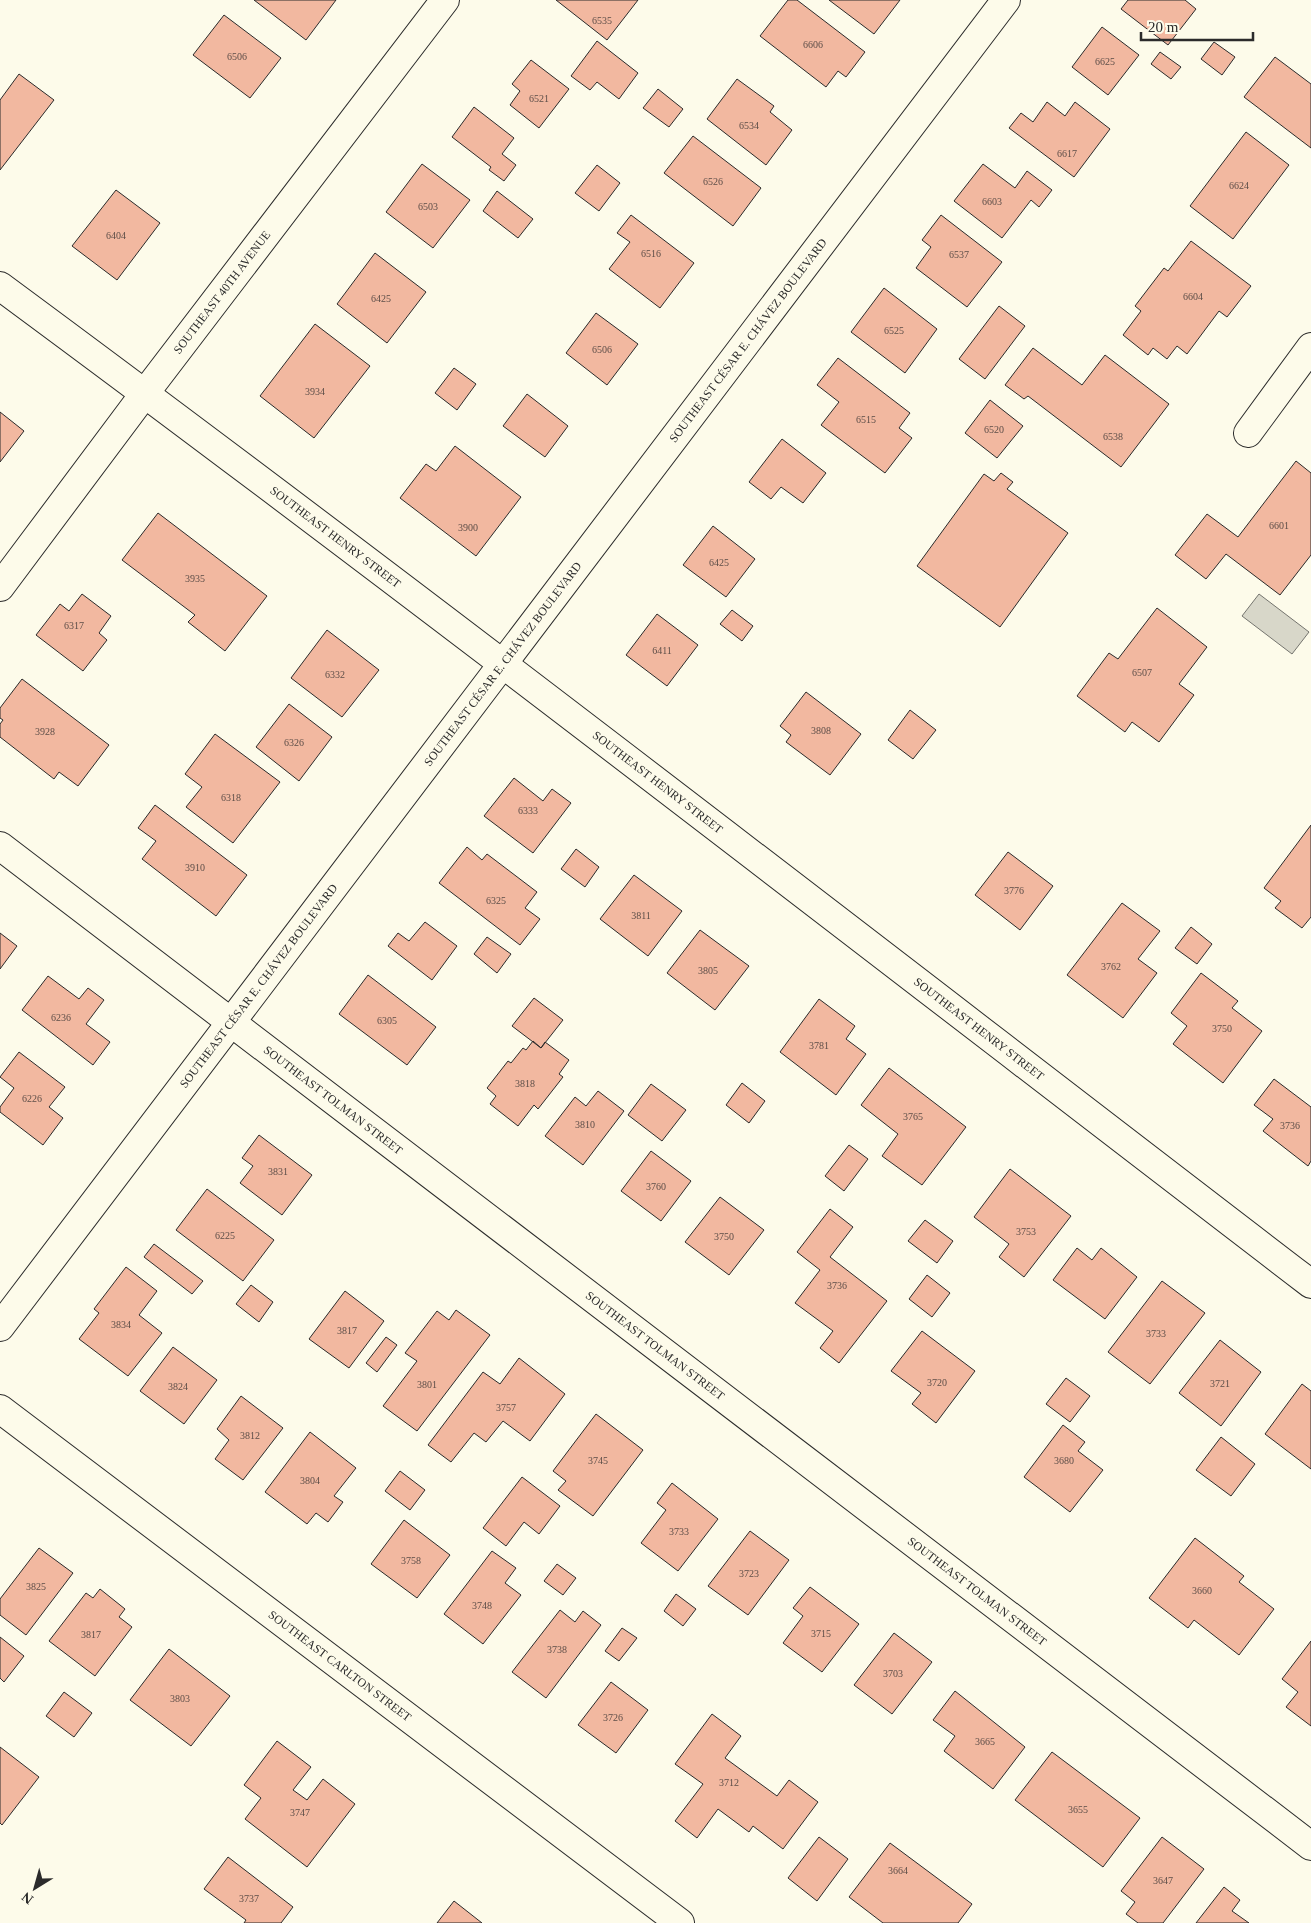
<svg xmlns="http://www.w3.org/2000/svg" width="1311" height="1923" font-family="Georgia,serif">
	<style>
		.water { fill: #d8d7c9; stroke: #74746e }
		.building { fill: #f2b8a0; stroke: #2b2b2b }
		.lines { fill: none; stroke-linecap: round; stroke-linejoin: round }
		.street-casing { stroke: #2b2b2b; stroke-width: 30 }
		.secondary-casing { stroke: #2b2b2b; stroke-width: 30 }
		.street { stroke: #fdfbea; stroke-width: 28 }
		.secondary { stroke: #fdfbea; stroke-width: 28 }
		.labels { text-anchor: middle; stroke-width: 4; stroke-linejoin: round; paint-order: stroke }
		.number-label { font-size: 10px; fill: #5d4e48 }
		.street-label { font-size: 12px; fill: #2b2b2b; stroke: #fdfbea }
	</style>
	<rect width="100%" height="100%" fill="#fdfbea"/>
	<!-- water -->
	<path class="water" d="M1259,594L1309,632L1292,654L1242,616Z"/>
	<!-- building -->
	<path class="building" d="M254,0H336L306,40Z
		M556,0H638L607,40Z
		M788,0H797L865,52L846,77L838,71L826,87L760,36Z
		M829,0H900L874,34Z
		M1128,0H1185L1196,9L1168,45L1121,9Z
		M224,15L281,58L250,98L193,55Z
		M1102,27L1139,55L1108,95L1072,67Z
		M597,41L638,73L619,99L597,82L590,90L571,76Z
		M1214,42L1235,57L1222,75L1201,59Z
		M1160,52L1181,67L1171,79L1151,64Z
		M1275,57L1311,84V148L1244,97Z
		M531,60L569,89L539,128L510,105L520,91L512,84Z
		M19,74L54,100L0,170V100Z
		M737,79L774,106L770,112L792,130L766,165L707,119Z
		M658,89L683,109L669,127L643,108Z
		M1047,102L1065,116L1075,102L1110,129L1074,177L1009,128L1021,113L1033,122Z
		M474,107L514,138L502,154L516,165L504,181L489,170L491,167L452,137Z
		M1246,132L1289,165L1233,239L1190,206Z
		M693,136L761,188L733,226L664,173Z
		M422,164L470,200L433,248L386,212Z
		M983,164L1015,188L1027,171L1052,190L1039,207L1031,200L1002,238L954,201Z
		M597,165L620,183L599,211L575,193Z
		M116,190L160,223L117,280L72,246Z
		M497,191L533,219L518,238L483,211Z
		M631,215L694,263L660,308L609,269L630,242L617,233Z
		M941,215L1002,262L967,307L916,268L931,247L922,240Z
		M1191,241L1251,286L1227,317L1219,311L1187,354L1177,346L1167,359L1153,348L1148,355L1123,335L1141,311L1135,306L1164,268L1168,271Z
		M375,253L426,292L387,343L337,304Z
		M884,288L937,329L905,373L851,332Z
		M999,306L1025,326L985,379L959,359Z
		M596,313L638,344L607,385L566,353Z
		M315,324L370,366L314,438L260,396Z
		M1033,348L1082,385L1105,355L1169,404L1121,467L1028,396L1024,399L1005,385Z
		M838,358L910,413L899,428L912,438L885,473L821,425L839,402L817,385Z
		M454,368L476,384L457,410L435,393Z
		M527,394L568,426L545,457L503,426Z
		M990,400L1023,426L997,458L965,433Z
		M0,412L24,431L0,462Z
		M782,439L826,473L803,503L781,487L771,499L749,482Z
		M455,446L521,497L476,556L400,498L426,464L436,471Z
		M1296,461L1311,473V555L1280,595L1226,554L1206,579L1175,555L1207,514L1238,537Z
		M1001,473L1013,482L1007,489L1068,533L1000,627L917,566L984,474L994,481Z
		M158,513L267,596L225,651L188,622L195,615L122,560Z
		M713,526L755,559L726,597L683,565Z
		M82,594L111,616L99,633L107,640L83,671L36,635L60,604L69,611Z
		M1157,608L1207,647L1179,684L1194,695L1159,742L1132,722L1125,732L1077,696L1109,653L1118,659Z
		M732,610L753,626L742,641L720,624Z
		M657,614L698,645L667,686L626,655Z
		M327,630L379,670L342,717L291,678Z
		M22,679L109,745L78,786L59,772L54,779L0,737V724L3,720L0,718V708Z
		M806,692L861,734L830,775L786,742L791,735L780,726Z
		M289,704L332,737L299,781L256,747Z
		M910,710L936,730L913,759L888,740Z
		M215,734L280,782L233,843L186,807L202,787L185,774Z
		M514,778L543,801L552,789L571,803L533,853L484,816Z
		M155,805L247,875L216,916L142,859L156,841L138,828Z
		M1311,825V917L1302,928L1275,908L1281,901L1264,888Z
		M467,847L482,860L487,854L537,892L525,908L540,919L520,945L439,883Z
		M576,849L599,867L585,887L561,869Z
		M1008,852L1053,886L1020,930L975,895Z
		M634,875L682,911L648,956L600,919Z
		M1122,903L1160,931L1138,959L1157,973L1123,1018L1067,975Z
		M425,922L457,946L432,980L388,946L398,933L409,941Z
		M1191,927L1212,944L1197,964L1175,948Z
		M700,930L749,966L715,1010L667,973Z
		M0,933L17,946L0,969Z
		M487,937L511,954L497,973L474,954Z
		M1201,973L1238,1001L1232,1008L1262,1031L1223,1083L1173,1044L1187,1026L1171,1013Z
		M368,975L436,1027L407,1065L339,1014Z
		M48,976L79,999L88,988L104,1000L86,1024L110,1042L93,1065L22,1010Z
		M534,998L563,1020L541,1048L512,1026Z
		M819,999L855,1026L846,1039L866,1054L836,1095L780,1052Z
		M533,1041L541,1048L545,1042L569,1060L559,1074L563,1077L538,1109L534,1105L518,1126L490,1104L496,1096L487,1088L508,1061L511,1063L523,1048L526,1050Z
		M19,1052L65,1087L49,1107L63,1118L43,1145L0,1112V1107L14,1088L0,1077Z
		M889,1068L966,1127L922,1185L882,1156L898,1134L861,1105Z
		M1274,1079L1311,1107V1161L1308,1166L1263,1131L1273,1119L1254,1105Z
		M742,1083L765,1101L749,1123L726,1105Z
		M651,1084L686,1110L662,1141L628,1115Z
		M598,1091L624,1111L583,1165L545,1136L575,1097L586,1106Z
		M259,1135L312,1175L282,1215L240,1183L253,1166L242,1158Z
		M849,1145L868,1159L844,1191L825,1176Z
		M651,1151L691,1181L661,1221L621,1191Z
		M1010,1169L1071,1216L1024,1277L999,1257L1009,1244L974,1217Z
		M207,1189L274,1240L243,1281L176,1230Z
		M720,1197L764,1230L729,1275L685,1242Z
		M830,1209L853,1227L830,1257L887,1301L839,1363L820,1348L833,1331L795,1303L820,1270L797,1252Z
		M925,1220L953,1241L937,1263L908,1241Z
		M154,1244L203,1281L192,1294L144,1257Z
		M1077,1248L1092,1260L1101,1248L1137,1277L1105,1319L1053,1280Z
		M126,1267L157,1291L139,1315L162,1333L128,1376L79,1339L99,1313L94,1309Z
		M927,1275L950,1293L932,1317L909,1299Z
		M1162,1281L1205,1313L1150,1384L1108,1352Z
		M251,1285L273,1302L259,1322L236,1304Z
		M345,1291L384,1321L349,1368L309,1339Z
		M456,1310L490,1335L417,1431L383,1406L417,1361L405,1353L437,1311L449,1320Z
		M922,1331L975,1371L936,1423L912,1404L921,1393L891,1371Z
		M386,1337L397,1345L377,1372L366,1363Z
		M1220,1340L1261,1372L1221,1426L1179,1393Z
		M173,1347L217,1380L184,1424L140,1391Z
		M519,1358L565,1394L530,1441L503,1421L486,1442L474,1433L451,1462L428,1445L483,1372L500,1384Z
		M1066,1378L1090,1396L1070,1422L1046,1404Z
		M1302,1384L1311,1391V1469L1265,1434Z
		M241,1396L283,1428L243,1480L215,1459L229,1440L217,1429Z
		M596,1414L643,1450L593,1516L558,1490L566,1481L553,1471Z
		M1063,1425L1085,1442L1078,1451L1103,1470L1070,1512L1024,1477Z
		M310,1432L356,1468L334,1496L343,1502L328,1522L316,1513L307,1524L265,1492Z
		M1221,1437L1255,1464L1231,1496L1196,1470Z
		M400,1471L425,1490L410,1510L385,1491Z
		M522,1477L560,1506L539,1534L524,1522L506,1546L483,1528Z
		M672,1483L718,1519L678,1571L641,1543L666,1510L657,1503Z
		M404,1520L450,1555L417,1598L371,1564Z
		M750,1531L789,1560L748,1615L708,1586Z
		M1195,1538L1244,1576L1239,1582L1274,1609L1239,1655L1194,1620L1188,1628L1149,1598Z
		M39,1548L73,1573L26,1635L0,1615V1599Z
		M492,1551L516,1568L505,1583L521,1595L483,1644L444,1614Z
		M557,1564L576,1578L563,1595L544,1581Z
		M810,1587L859,1624L822,1672L783,1643L803,1616L793,1608Z
		M100,1589L125,1609L119,1617L132,1627L95,1676L49,1641L86,1593L93,1598Z
		M676,1594L696,1609L683,1626L664,1611Z
		M560,1610L575,1622L583,1611L601,1625L546,1698L512,1672Z
		M622,1628L637,1638L619,1661L605,1651Z
		M894,1633L932,1662L892,1714L854,1685Z
		M0,1637L24,1656L4,1682L0,1678Z
		M1311,1641V1726L1286,1707L1298,1692L1282,1679Z
		M169,1649L230,1696L191,1746L130,1700Z
		M611,1682L648,1710L616,1753L578,1725Z
		M955,1691L1025,1747L993,1789L944,1751L955,1736L933,1720Z
		M64,1692L92,1713L74,1737L46,1716Z
		M712,1714L741,1736L725,1758L777,1796L789,1780L818,1802L783,1849L753,1826L749,1832L718,1809L697,1838L675,1821L703,1784L675,1764Z
		M277,1741L311,1767L293,1790L307,1800L323,1779L355,1804L307,1867L245,1819L261,1798L244,1785Z
		M0,1747L39,1777L2,1825L0,1823Z
		M1052,1752L1140,1818L1103,1867L1015,1800Z
		M819,1837L848,1859L817,1901L788,1878Z
		M1162,1837L1204,1869L1163,1923H1138L1126,1914L1135,1902L1121,1891Z
		M890,1843L972,1904L958,1923H883L849,1897Z
		M228,1857L293,1907L281,1923H244L246,1920L204,1889Z
		M1224,1887L1240,1900L1232,1911L1249,1923H1196Z
		M454,1901L482,1923H437Z"/>
	<g class="lines">
		<defs>
			<g id="street">
				<path id="s1" d="M0,286C441,612 875,950 1311,1284"/>
				<path d="M1248,433L1311,347"/>
				<path id="s2" d="M0,587L145,393L445,0"/>
				<path id="s3" d="M0,846L1311,1846"/>
				<path id="s4" d="M0,1409L680,1923"/>
			</g>
			<g id="secondary">
				<path id="s5" d="M0,1327L1006,0"/>
			</g>
		</defs>
		<!-- street casing -->
		<use href="#street" class="street-casing"/>
		<!-- secondary casing -->
		<use href="#secondary" class="secondary-casing"/>
		<!-- street -->
		<use href="#street" class="street"/>
		<!-- secondary -->
		<use href="#secondary" class="secondary"/>
	</g>
	<g class="labels">
		<!-- number labels -->
		<g class="number-label">
			<text x="602" y="24">6535</text>
			<text x="813" y="48">6606</text>
			<text x="237" y="60">6506</text>
			<text x="1105" y="65">6625</text>
			<text x="539" y="102">6521</text>
			<text x="749" y="129">6534</text>
			<text x="1067" y="157">6617</text>
			<text x="713" y="185">6526</text>
			<text x="1239" y="189">6624</text>
			<text x="992" y="205">6603</text>
			<text x="428" y="210">6503</text>
			<text x="116" y="239">6404</text>
			<text x="651" y="257">6516</text>
			<text x="959" y="258">6537</text>
			<text x="1193" y="300">6604</text>
			<text x="381" y="302">6425</text>
			<text x="894" y="334">6525</text>
			<text x="602" y="353">6506</text>
			<text x="315" y="395">3934</text>
			<text x="866" y="423">6515</text>
			<text x="994" y="433">6520</text>
			<text x="1113" y="440">6538</text>
			<text x="1279" y="529">6601</text>
			<text x="468" y="531">3900</text>
			<text x="719" y="566">6425</text>
			<text x="195" y="582">3935</text>
			<text x="74" y="629">6317</text>
			<text x="662" y="654">6411</text>
			<text x="1142" y="676">6507</text>
			<text x="335" y="678">6332</text>
			<text x="821" y="734">3808</text>
			<text x="45" y="735">3928</text>
			<text x="294" y="746">6326</text>
			<text x="231" y="801">6318</text>
			<text x="528" y="814">6333</text>
			<text x="195" y="871">3910</text>
			<text x="1014" y="894">3776</text>
			<text x="496" y="904">6325</text>
			<text x="641" y="919">3811</text>
			<text x="1111" y="970">3762</text>
			<text x="708" y="974">3805</text>
			<text x="61" y="1021">6236</text>
			<text x="387" y="1024">6305</text>
			<text x="1222" y="1032">3750</text>
			<text x="819" y="1049">3781</text>
			<text x="525" y="1087">3818</text>
			<text x="32" y="1102">6226</text>
			<text x="913" y="1120">3765</text>
			<text x="585" y="1128">3810</text>
			<text x="1290" y="1129">3736</text>
			<text x="278" y="1175">3831</text>
			<text x="656" y="1190">3760</text>
			<text x="1026" y="1235">3753</text>
			<text x="225" y="1239">6225</text>
			<text x="724" y="1240">3750</text>
			<text x="837" y="1289">3736</text>
			<text x="121" y="1328">3834</text>
			<text x="347" y="1334">3817</text>
			<text x="1156" y="1337">3733</text>
			<text x="937" y="1386">3720</text>
			<text x="1220" y="1387">3721</text>
			<text x="427" y="1388">3801</text>
			<text x="178" y="1390">3824</text>
			<text x="506" y="1411">3757</text>
			<text x="250" y="1439">3812</text>
			<text x="598" y="1464">3745</text>
			<text x="1064" y="1464">3680</text>
			<text x="310" y="1484">3804</text>
			<text x="679" y="1535">3733</text>
			<text x="411" y="1564">3758</text>
			<text x="749" y="1577">3723</text>
			<text x="36" y="1590">3825</text>
			<text x="1202" y="1594">3660</text>
			<text x="482" y="1609">3748</text>
			<text x="821" y="1637">3715</text>
			<text x="91" y="1638">3817</text>
			<text x="557" y="1653">3738</text>
			<text x="893" y="1677">3703</text>
			<text x="180" y="1702">3803</text>
			<text x="613" y="1721">3726</text>
			<text x="985" y="1745">3665</text>
			<text x="729" y="1786">3712</text>
			<text x="1078" y="1813">3655</text>
			<text x="300" y="1816">3747</text>
			<text x="898" y="1874">3664</text>
			<text x="1163" y="1884">3647</text>
			<text x="249" y="1902">3737</text>
		</g>
		<!-- street labels -->
		<g class="street-label">
			<text dy="4" stroke="none"><textPath href="#s2" startOffset="369">SOUTHEAST 40TH AVENUE</textPath></text>
			<text dy="4" stroke="none"><textPath href="#s5" startOffset="1238">SOUTHEAST CÉSAR E. CHÁVEZ BOULEVARD</textPath></text>
			<text dy="4" stroke="none"><textPath href="#s1" startOffset="419">SOUTHEAST HENRY STREET</textPath></text>
			<text dy="4" stroke="none"><textPath href="#s5" startOffset="832">SOUTHEAST CÉSAR E. CHÁVEZ BOULEVARD</textPath></text>
			<text dy="4" stroke="none"><textPath href="#s1" startOffset="824">SOUTHEAST HENRY STREET</textPath></text>
			<text dy="4" stroke="none"><textPath href="#s5" startOffset="428">SOUTHEAST CÉSAR E. CHÁVEZ BOULEVARD</textPath></text>
			<text dy="4" stroke="none"><textPath href="#s1" startOffset="1229">SOUTHEAST HENRY STREET</textPath></text>
			<text dy="4" stroke="none"><textPath href="#s3" startOffset="419">SOUTHEAST TOLMAN STREET</textPath></text>
			<text dy="4" stroke="none"><textPath href="#s3" startOffset="824">SOUTHEAST TOLMAN STREET</textPath></text>
			<text dy="4" stroke="none"><textPath href="#s3" startOffset="1229">SOUTHEAST TOLMAN STREET</textPath></text>
			<text dy="4" stroke="none"><textPath href="#s4" startOffset="426">SOUTHEAST CARLTON STREET</textPath></text>
		</g>
	</g>
	<!-- north arrow -->
	<g transform="translate(35 1888) rotate(217)" stroke="#fdfbea" stroke-width="4" paint-order="stroke">
	<path d="M0-4L9 19L0 12L-9 19Z" fill="#2b2b2b"/>
	<text y="-8" font-size="14" font-weight="bold" text-anchor="middle" fill="#2b2b2b">N</text>
	</g>
	<!-- scale -->
	<path d="M1141 32v8h112v-8" fill="none" stroke="#2b2b2b" stroke-width="2.5"/>
	<text x="1148" y="32" font-size="15" fill="#2b2b2b" stroke="#fdfbea" stroke-width="4" paint-order="stroke">20 m</text>
</svg>
